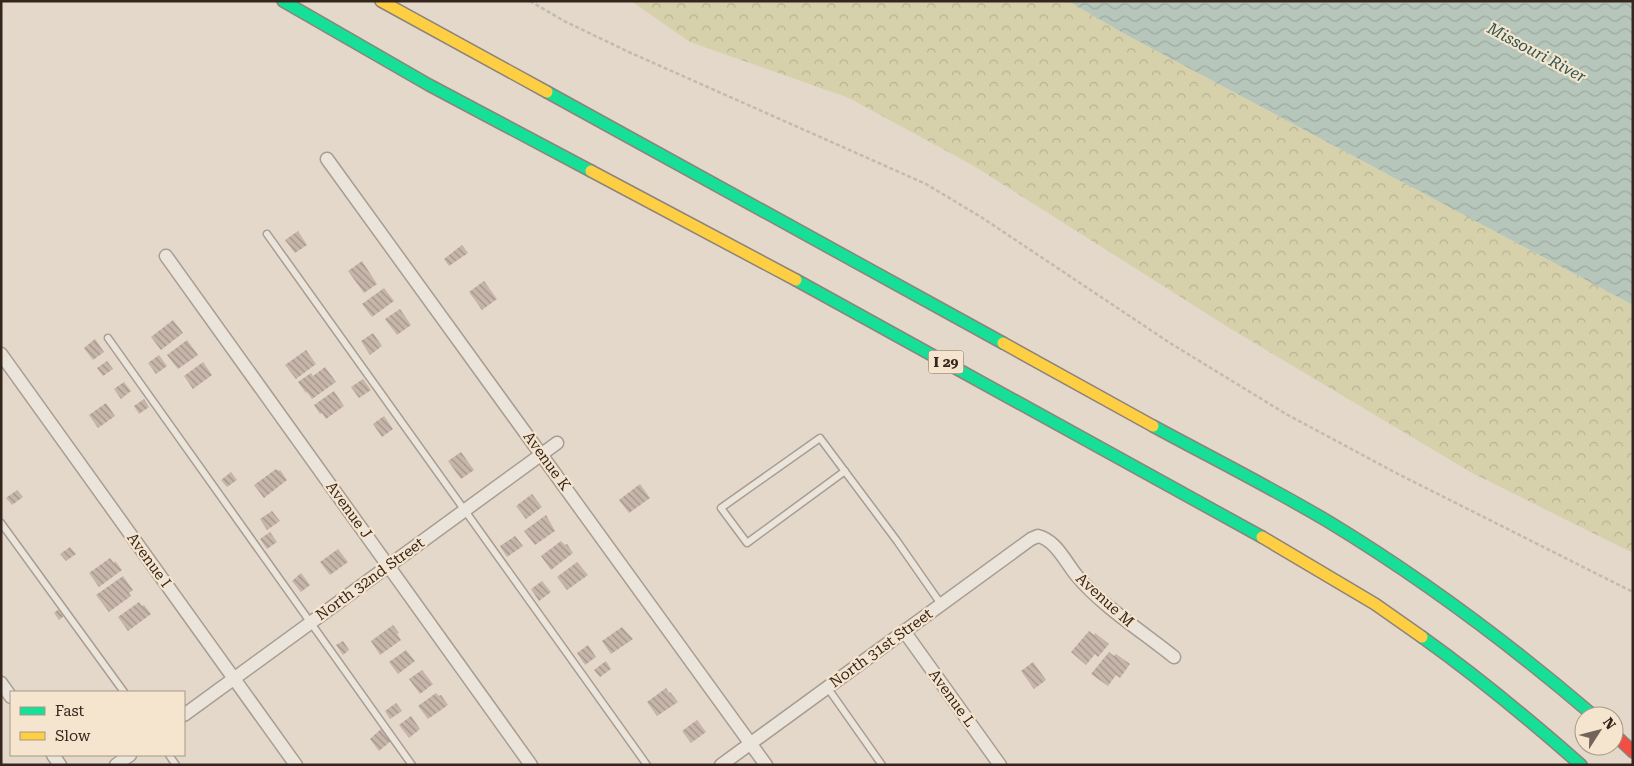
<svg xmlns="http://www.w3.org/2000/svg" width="1634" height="766" font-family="'Roboto Serif',serif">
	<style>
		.forest { fill: url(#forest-crowns) }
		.water { fill: url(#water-waves) }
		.building { fill: url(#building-back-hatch) }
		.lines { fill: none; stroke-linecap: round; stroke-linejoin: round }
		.lane-casing { stroke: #a89d93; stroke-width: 9 }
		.street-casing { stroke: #a89d93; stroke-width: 15 }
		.fast-casing { stroke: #8d837a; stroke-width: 14 }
		.slow-casing { stroke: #8d837a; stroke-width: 14 }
		.jam-casing { stroke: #8d837a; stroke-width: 14 }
		.path { stroke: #c3bbb2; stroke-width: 2.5; stroke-dasharray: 4 2.5; stroke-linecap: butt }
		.lane { stroke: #ebe4db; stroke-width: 6 }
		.street { stroke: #ebe4db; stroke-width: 12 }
		.fast { stroke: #16e098; stroke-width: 11 }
		.slow { stroke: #ffcf43; stroke-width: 11 }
		.jam { stroke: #f24e42; stroke-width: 11 }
		.labels { text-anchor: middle; stroke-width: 4.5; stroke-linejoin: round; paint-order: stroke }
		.shield { fill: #f5e5ce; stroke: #6f5f51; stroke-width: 1 }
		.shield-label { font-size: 14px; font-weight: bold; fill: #35251c }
		.street-label { font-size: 15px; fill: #35251c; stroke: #f5e5ce }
		.water-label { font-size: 16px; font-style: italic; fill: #2b554d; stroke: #f5e5ce }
	</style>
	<defs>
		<pattern id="forest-crowns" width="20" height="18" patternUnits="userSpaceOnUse" patternTransform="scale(1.25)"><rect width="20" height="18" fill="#d6d1ab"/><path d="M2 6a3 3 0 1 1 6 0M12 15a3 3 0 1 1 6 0" fill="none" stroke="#b8b393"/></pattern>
		<pattern id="water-waves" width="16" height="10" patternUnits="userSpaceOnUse" patternTransform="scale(1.25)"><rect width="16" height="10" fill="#b6c6ba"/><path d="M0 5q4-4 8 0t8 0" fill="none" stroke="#9daa9f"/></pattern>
		<pattern id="building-back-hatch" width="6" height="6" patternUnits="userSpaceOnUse" patternTransform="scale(1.25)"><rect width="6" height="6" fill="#c6b5aa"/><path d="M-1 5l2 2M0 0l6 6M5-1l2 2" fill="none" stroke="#a2938a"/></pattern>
	</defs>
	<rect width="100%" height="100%" fill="#e3d8c9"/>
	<!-- forest -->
	<path class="forest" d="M631,1H1068L1123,33L1633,305V553L1472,473L1231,329L974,166L849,98L690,42Z"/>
	<!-- water -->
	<path class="water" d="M1068,1H1633V305L1123,33Z"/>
	<!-- building -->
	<path class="building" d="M298,231L307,245L295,253L285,240Z
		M462,245L468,253L449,266L444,259Z
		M362,261L377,284L364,293L348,271Z
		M484,281L497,299L482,310L469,292Z
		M384,288L394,301L372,317L362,304Z
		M400,309L411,325L397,335L385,319Z
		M173,320L183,333L161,350L151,337Z
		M373,333L382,346L370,355L361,341Z
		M95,339L104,352L93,360L84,348Z
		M187,340L198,355L178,369L167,355Z
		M306,350L316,364L296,379L285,365Z
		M159,355L167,366L156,374L148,363Z
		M107,361L113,369L103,376L97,368Z
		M203,362L212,375L193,389L184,376Z
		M325,367L336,382L312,399L307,392L306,393L298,382L311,373L313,376Z
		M363,379L371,390L359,398L351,387Z
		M124,382L131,391L121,399L114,389Z
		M334,391L344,406L326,419L322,413L320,414L314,405Z
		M144,399L149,407L139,414L134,406Z
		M106,403L115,416L98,428L89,415Z
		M384,416L393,429L382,437L373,424Z
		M461,452L474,470L461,479L448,461Z
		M276,469L278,471L280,470L287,480L264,498L254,485Z
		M231,472L237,480L227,487L221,480Z
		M640,484L650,498L629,513L619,500Z
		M17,490L23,497L12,505L6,498Z
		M532,494L542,507L526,519L516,506Z
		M272,511L280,521L267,530L260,519Z
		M546,515L555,531L535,545L524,531Z
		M270,532L277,542L267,549L260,539Z
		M515,536L523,546L507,557L500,546Z
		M561,541L565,545L567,544L573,553L551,570L541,556Z
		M70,547L76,554L66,561L60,554Z
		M338,549L348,562L330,575L320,562Z
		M110,558L114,563L115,561L122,570L99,587L89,573Z
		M577,562L588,575L567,590L557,577Z
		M301,573L310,585L301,592L292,581Z
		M123,576L133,590L129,593L131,596L109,612L96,595Z
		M542,581L551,592L539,601L531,589Z
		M139,602L142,606L144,605L151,614L128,631L118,617Z
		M60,608L65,615L59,620L54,613Z
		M393,625L399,633L397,634L401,640L380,655L371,641Z
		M622,627L633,639L611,654L602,641Z
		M1089,631L1094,635L1095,633L1109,644L1098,657L1095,654L1086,665L1071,652Z
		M343,641L349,650L343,655L336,645Z
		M588,645L596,657L585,665L577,653Z
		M406,650L415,661L398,674L389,662Z
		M1109,652L1114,656L1116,654L1130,664L1120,678L1116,675L1108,686L1091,674Z
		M606,661L611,669L600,677L594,670Z
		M1033,662L1046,680L1034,689L1021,671Z
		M422,670L433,684L420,694L409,679Z
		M666,688L669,693L670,692L678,702L657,716L647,702Z
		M436,693L439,696L441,695L448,705L428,719L418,706Z
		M396,703L402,711L390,719L385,711Z
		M411,716L420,729L409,738L399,725Z
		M697,720L706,732L691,743L682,731Z
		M381,729L391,741L379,751L370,739Z"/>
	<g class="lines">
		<defs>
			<path id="lane" d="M267,234L647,765
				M108,338L412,765
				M845,471L747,543L721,508L820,438L897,541L941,604
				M1,523L124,692
				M827,687L882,765
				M169,755L176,765"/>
			<path id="street" d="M327,159L766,765
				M166,256L531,765
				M1,354L296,765
				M904,631L1000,765
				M1,683L11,697
				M184,715L557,443
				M53,755L60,765
				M116,765L130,755
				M721,765L1031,539L1038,536C1056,540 1066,563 1077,576C1102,606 1143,632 1174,657"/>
			<path id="fast" d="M283,1L429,85L591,171
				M547,92L1003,343
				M796,280L1262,537
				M1153,426C1212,458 1272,488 1329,522C1423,579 1511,645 1594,716
				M1422,637C1478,677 1530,720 1581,765"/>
			<path id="slow" d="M381,1L547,92
				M591,171L796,280
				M1003,343L1153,426
				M1262,537L1375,604L1422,637"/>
			<path id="jam" d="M1614,734L1633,752"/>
		</defs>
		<!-- lane casing -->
		<use href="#lane" class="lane-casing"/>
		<!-- street casing -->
		<use href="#street" class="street-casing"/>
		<!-- fast casing -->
		<use href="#fast" class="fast-casing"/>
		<!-- slow casing -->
		<use href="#slow" class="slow-casing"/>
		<!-- jam casing -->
		<use href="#jam" class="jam-casing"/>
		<!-- path -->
		<path class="path" d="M530,1L564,21L631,53L926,184L981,217L1170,343L1286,414L1398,474L1633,592"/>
		<!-- lane -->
		<use href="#lane" class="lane"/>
		<!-- street -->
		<use href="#street" class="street"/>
		<!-- fast -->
		<use href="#fast" class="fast"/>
		<!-- slow -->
		<use href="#slow" class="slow"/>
		<!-- jam -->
		<use href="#jam" class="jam"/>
	</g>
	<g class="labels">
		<!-- shield labels -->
		<rect class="shield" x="928.5" y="350.5" width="35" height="23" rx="4"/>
		<g class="shield-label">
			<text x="946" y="367">I 29</text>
		</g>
		<!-- street labels -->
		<g class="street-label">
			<text transform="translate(547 461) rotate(54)" y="5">Avenue K</text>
			<text transform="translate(349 510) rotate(54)" y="5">Avenue J</text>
			<text transform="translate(149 560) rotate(54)" y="5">Avenue I</text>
			<text transform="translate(370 579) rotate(-36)" y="5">North 32nd Street</text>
			<text transform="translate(1105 600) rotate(42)" y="5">Avenue M</text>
			<text transform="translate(881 648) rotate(-36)" y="5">North 31st Street</text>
			<text transform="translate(952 698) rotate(54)" y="5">Avenue L</text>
		</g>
		<!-- water labels -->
		<g class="water-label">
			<text transform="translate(1537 52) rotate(28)" y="6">Missouri River</text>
		</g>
	</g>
	<!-- border -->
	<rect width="1634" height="766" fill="none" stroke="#35251c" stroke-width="5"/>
	<!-- legend -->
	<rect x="10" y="691" width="175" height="65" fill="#f5e5ce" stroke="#a89887"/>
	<rect x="20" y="707" width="25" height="8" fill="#16e098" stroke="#a89887"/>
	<text x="55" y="716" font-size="15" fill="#35251c">Fast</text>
	<rect x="20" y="732" width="25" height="8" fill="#ffcf43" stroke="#a89887"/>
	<text x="55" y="741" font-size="15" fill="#35251c">Slow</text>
	<!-- north arrow -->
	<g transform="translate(1599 731) rotate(54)"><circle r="24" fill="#f5e5ce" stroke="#a89887"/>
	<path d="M0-4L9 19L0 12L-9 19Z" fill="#726459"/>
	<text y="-8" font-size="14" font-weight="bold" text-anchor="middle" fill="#35251c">N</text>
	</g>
</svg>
